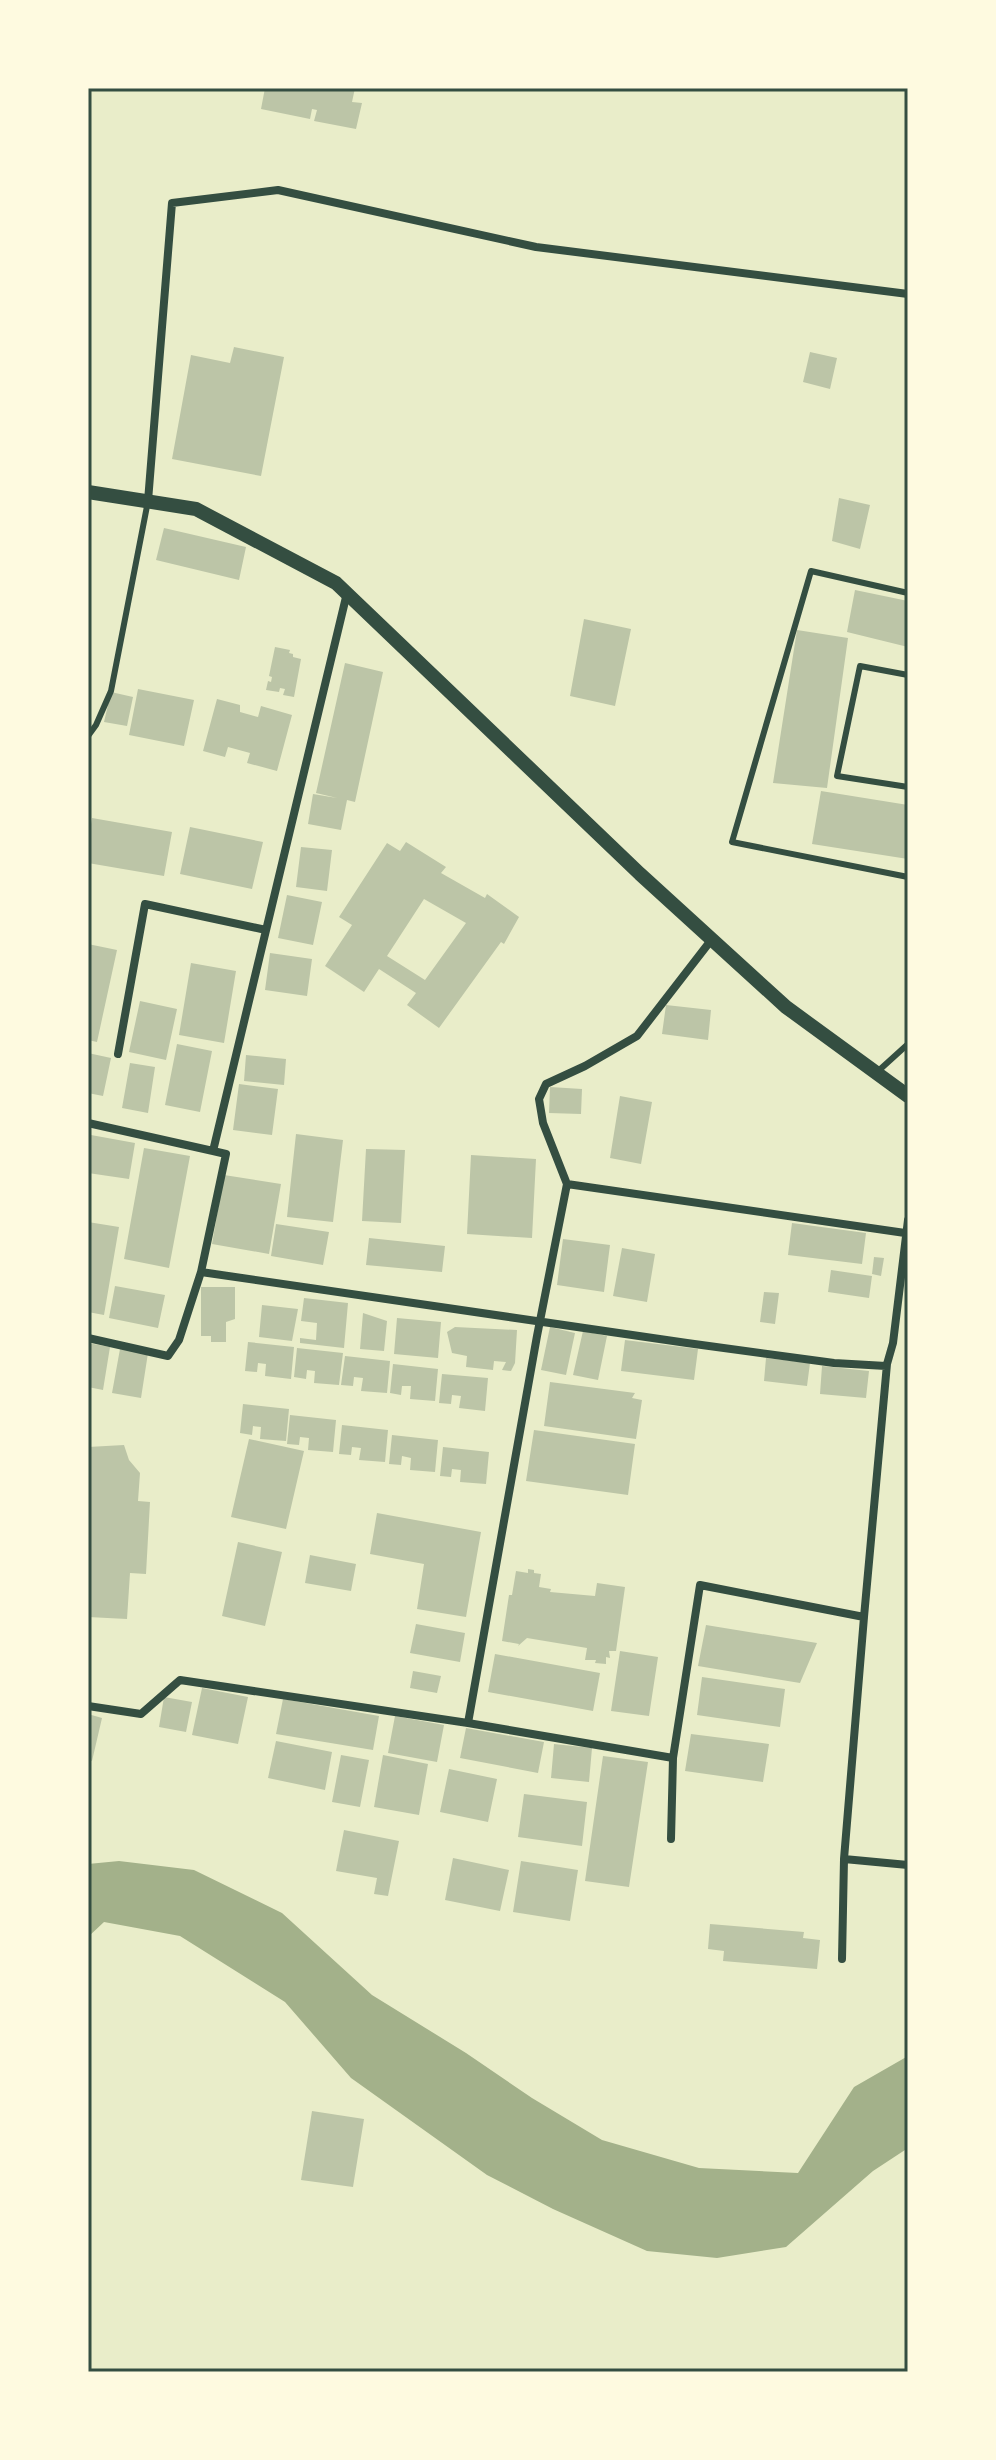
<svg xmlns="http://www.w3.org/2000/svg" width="996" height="2460" font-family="Quicksand,sans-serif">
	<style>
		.water { fill: #a3b18a }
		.building { fill: #bcc5a7; fill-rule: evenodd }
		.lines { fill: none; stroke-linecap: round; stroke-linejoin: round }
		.service { stroke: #344e41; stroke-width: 6 }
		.minor { stroke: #344e41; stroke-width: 8 }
		.tertiary { stroke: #344e41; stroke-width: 14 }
		.neatline { fill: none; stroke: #344e41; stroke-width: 3 }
	</style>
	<rect width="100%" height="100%" fill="#e9edc9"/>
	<!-- water -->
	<path class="water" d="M119,1861L194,1870L282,1913L372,1995L466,2053L532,2098L602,2140L699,2168L798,2173L854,2087L908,2056V2148L873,2171L786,2247L717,2258L647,2251L553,2209L487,2175L351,2078L285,2002L180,1936L104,1922L88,1937V1864Z"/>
	<!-- building -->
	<path class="building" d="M265,88H355L352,102L362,103L356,129L314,121L317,110L312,109L310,119L261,109Z
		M234,347L284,357L261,476L172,459L191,355L230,363Z
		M810,352L837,358L830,389L803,382Z
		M839,498L870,505L860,549L832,541Z
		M164,528L246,547L239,580L156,560Z
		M855,590L908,601V647L847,632Z
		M584,619L631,629L615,706L570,696Z
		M797,630L848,638L827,788L773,783Z
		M275,647L290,650L289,653L293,654V657L301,659L294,697L283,695L285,689L280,688L279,692L266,690L268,681L271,682L272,677L269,676Z
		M345,663L383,672L355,802L347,800L341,830L308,824L313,794L337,798L316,793Z
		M138,689L194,700L184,746L129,735Z
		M111,692L133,697L127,726L104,722Z
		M217,699L240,705V712L258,717L261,706L292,715L277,771L247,763L250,753L228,747L225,757L203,751Z
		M821,791L908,805V859L812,844Z
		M92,818L172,832L164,876L88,863V842Z
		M190,827L263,842L252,889L180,874Z
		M406,842L446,867L441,873L485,898L487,894L519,917L504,944L501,942L439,1028L407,1005L416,993L379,969L364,992L325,966L352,925L339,917L387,843L400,851ZM424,899L466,923L425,980L387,956Z
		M301,847L332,850L327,891L296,887Z
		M287,895L322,902L313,945L278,938Z
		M88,944L117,950L97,1042L88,1040Z
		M270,953L312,959L307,996L265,990Z
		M191,963L236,971L224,1043L179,1035Z
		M140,1001L177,1009L166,1060L129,1052Z
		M666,1005L711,1010L708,1040L662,1034Z
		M177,1044L212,1051L200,1112L165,1105Z
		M88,1053L111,1058L103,1096L88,1093Z
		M246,1055L286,1059L284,1085L244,1081Z
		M130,1063L155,1067L148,1113L122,1108Z
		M239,1084L278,1089L272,1135L233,1130Z
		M550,1087L582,1089L581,1114L549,1113Z
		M620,1096L652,1102L641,1164L610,1158Z
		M296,1134L343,1140L333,1222L287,1217Z
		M91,1135L135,1143L129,1179L88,1173Z
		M144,1148L190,1156L169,1268L124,1259Z
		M366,1149L405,1150L401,1223L362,1221Z
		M471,1155L536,1159L532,1238L467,1234Z
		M224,1175L281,1184L269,1254L212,1244Z
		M88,1222L119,1227L104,1315L88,1312Z
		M792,1223L866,1233L862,1264L788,1255Z
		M276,1224L329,1232L323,1265L271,1256Z
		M369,1238L445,1246L442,1272L366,1265Z
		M563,1239L610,1245L604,1292L557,1285Z
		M622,1248L655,1254L647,1302L613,1296Z
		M874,1257L884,1258L881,1276L872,1274Z
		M831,1270L872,1276L869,1298L828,1292Z
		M115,1286L165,1295L158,1328L109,1318Z
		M201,1287H235V1319L226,1322V1342H211V1336H201Z
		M764,1292L779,1293L775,1324L760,1322Z
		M304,1298L348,1303L344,1348L300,1343V1338L316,1340L317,1323L301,1321Z
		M262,1305L298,1309L292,1341L259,1337Z
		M363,1313L387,1321L384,1351L360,1349Z
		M397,1318L441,1322L438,1358L394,1354Z
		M455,1327L517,1330L515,1363L511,1371L502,1370L506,1362L494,1361L493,1370L466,1367L467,1356L452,1353L447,1332Z
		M550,1327L575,1333L566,1375L541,1370Z
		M583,1331L607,1336L598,1380L573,1375Z
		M625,1340L698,1349L694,1380L621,1371Z
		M248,1342L294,1347L291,1379L265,1376L266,1364L258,1363L257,1372L245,1371Z
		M88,1343L110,1347L103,1390L88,1387Z
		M297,1348L343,1353L339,1385L314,1383L315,1371L307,1370L306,1379L294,1377Z
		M120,1349L148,1353L141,1398L112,1393Z
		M345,1356L390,1361L387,1393L361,1391L363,1378L354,1377L353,1386L341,1385Z
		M766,1358L810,1363L807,1386L764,1381Z
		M393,1364L438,1369L435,1401L410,1399L411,1386H402L401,1395L390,1393Z
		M822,1366L869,1371L866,1398L820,1394Z
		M442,1374L488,1378L485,1411L459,1408L461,1396L452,1395L451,1404L439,1403Z
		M550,1382L635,1393L632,1398L642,1400L636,1439L544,1426Z
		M243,1404L289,1409L286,1441L260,1439L261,1427L253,1426L252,1435L240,1433Z
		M290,1415L336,1420L333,1452L308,1450L309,1438L300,1437L299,1445L287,1444Z
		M342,1425L388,1430L385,1462L359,1460L361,1448L352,1447L351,1455L339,1454Z
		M534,1430L635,1444L628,1495L526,1481Z
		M392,1435L438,1440L435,1472L410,1470L411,1458L402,1456L401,1465L389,1464Z
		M249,1439L304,1451L286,1529L231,1517Z
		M124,1445L129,1460L140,1473L138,1501L150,1502L146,1574L130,1573L127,1619L88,1617V1447Z
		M443,1447L489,1452L486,1484L460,1482L461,1470L452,1469L451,1477L440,1476Z
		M377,1513L481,1532L466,1617L417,1609L424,1564L370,1554Z
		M238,1542L282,1552L265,1626L222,1616Z
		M310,1555L356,1564L351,1591L305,1583Z
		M528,1569L534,1570V1573L541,1574L539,1587L551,1589L550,1592L595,1596L597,1583L625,1587L616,1651H609L610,1658L606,1657V1664L595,1663L596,1660H585L587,1648L527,1638L518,1646L519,1644L502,1641L509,1595H512L516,1571L528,1573Z
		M416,1624L465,1633L460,1662L410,1653Z
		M706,1625L817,1643L800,1683L698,1666Z
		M620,1651L658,1657L649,1716L611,1711Z
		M495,1654L600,1673L593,1711L488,1692Z
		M413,1671L441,1676L437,1693L410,1688Z
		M702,1677L785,1689L780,1727L697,1715Z
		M202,1688L248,1697L238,1744L192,1735Z
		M164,1697L192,1702L186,1732L159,1727Z
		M283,1699L379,1716L373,1750L276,1734Z
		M88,1714L102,1718L92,1761L88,1760Z
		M395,1716L444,1725L437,1762L388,1753Z
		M466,1728L544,1742L538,1773L460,1758Z
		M691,1734L769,1744L763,1782L685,1771Z
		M276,1741L332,1752L325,1790L268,1778Z
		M554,1744L592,1748L589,1782L551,1778Z
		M341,1755L369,1760L360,1807L332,1802Z
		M383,1755L428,1764L419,1815L374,1807Z
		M603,1756L648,1762L629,1887L585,1881Z
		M449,1769L497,1779L488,1822L440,1812Z
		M524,1794L587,1802L582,1846L518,1837Z
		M344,1830L399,1841L388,1896L374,1894L377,1878L336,1871Z
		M453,1858L509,1870L500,1911L445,1900Z
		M521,1861L578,1870L570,1921L513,1912Z
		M710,1924L804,1932L803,1938L820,1940L817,1969L723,1961L724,1951L708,1949Z
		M312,2111L364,2119L353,2187L301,2180Z"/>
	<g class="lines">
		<!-- service -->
		<path class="service" d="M908,593L811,571L732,842L908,877
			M908,675L860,666L837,776L908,787
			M88,736L96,725L111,691L148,501
			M876,1073L908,1044"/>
		<!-- minor -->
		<path class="minor" d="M148,501L172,203L278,190L536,247L908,294
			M118,1054L145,904L266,930
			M88,1123L213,1151L347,593
			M213,1151L226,1154L201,1272L687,1343L834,1363L886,1366L887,1364L893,1343L908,1220
			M567,1184L543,1123L539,1099L546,1084L585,1066L637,1036L712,939
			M88,1338L168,1356L179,1340L201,1272
			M88,1706L141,1714L180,1680L468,1723L673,1758
			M468,1723L537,1336L567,1184L905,1233
			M671,1839L673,1758L700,1585L864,1617L887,1364
			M844,1859L908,1865
			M842,1959L844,1859L864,1617"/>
		<!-- tertiary -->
		<path class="tertiary" d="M88,492L196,509L336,583L640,874L786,1007L908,1096"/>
	</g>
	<!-- border -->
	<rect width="996" height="2460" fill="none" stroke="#fefae0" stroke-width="180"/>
	<rect x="90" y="90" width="816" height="2280" class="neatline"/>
</svg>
